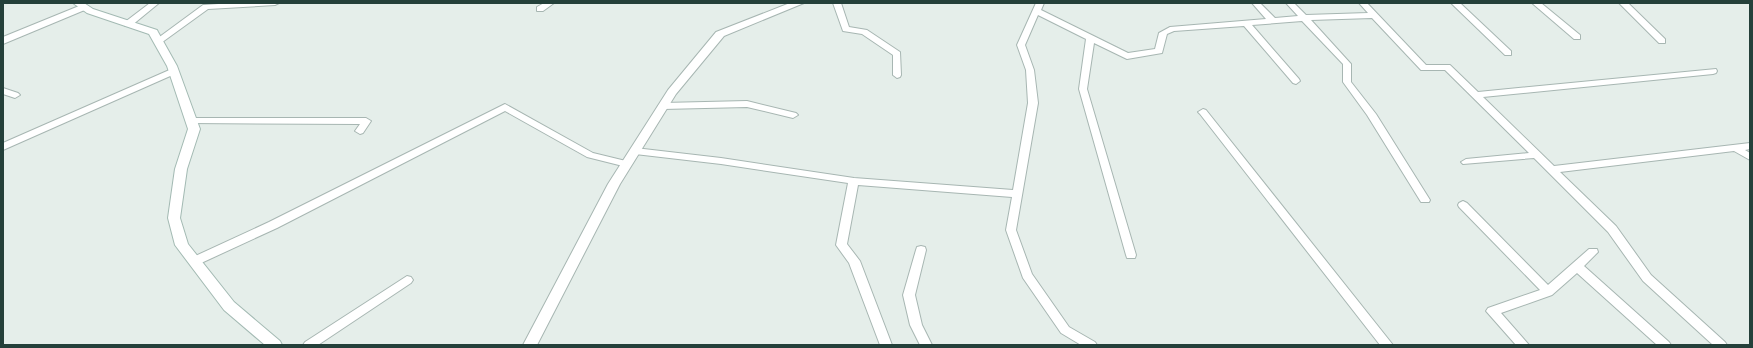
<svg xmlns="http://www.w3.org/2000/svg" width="1753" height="348" font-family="Mulish,sans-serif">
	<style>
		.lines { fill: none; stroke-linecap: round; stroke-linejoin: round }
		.service-casing { stroke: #a7b6b2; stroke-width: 2 }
		.minor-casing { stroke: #a7b6b2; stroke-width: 2 }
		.tertiary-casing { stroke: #a7b6b2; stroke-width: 2 }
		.secondary-casing { stroke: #a3bab3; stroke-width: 2 }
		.service { fill: #fff; fill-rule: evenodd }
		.minor { fill: #fff; fill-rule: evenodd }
		.tertiary { fill: #fff; fill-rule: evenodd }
		.secondary { fill: #fff; fill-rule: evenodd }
	</style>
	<rect width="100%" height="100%" fill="#e5eeea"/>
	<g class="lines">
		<defs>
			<path id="service" d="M150,3H159L131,26H125V22Z
				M234,3H279L275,5L208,9L161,43H155L154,41L203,5Z
				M544,3H554L543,11H537V7Z
				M833,3H841L849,27L867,30L900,52L901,75L900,77L897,78L893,75V55L862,34L843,31Z
				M1036,3H1044L1041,10L1128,53L1155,49L1159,33L1170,27L1266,19L1252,3H1260L1275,18L1298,16L1286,3H1294L1306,15L1368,13L1359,3H1367L1426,65H1450L1478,92L1716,69L1717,71L1716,73L1713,74L1483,97L1554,166L1750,143V149L1745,150L1750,153V160L1734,151L1560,172L1616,226L1651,275L1725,342L1727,345H1713L1643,281L1608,232L1534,158L1463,164L1461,162L1466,159L1529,153L1445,70H1421L1372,18L1311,20L1351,64V82L1376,114L1430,200L1429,202H1421L1367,115L1343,82V64L1302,21L1252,25L1299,79L1300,81L1296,84L1293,83L1244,26L1174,31L1167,34L1162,53L1127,59L1094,43L1087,89L1136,255L1135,258H1127L1126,255L1079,89L1086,39L1038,15L1025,45L1034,70L1038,103L1016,230L1032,274L1069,327L1095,342L1097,345H1081L1061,333L1023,278L1006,230L1012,197L858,185L847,244L860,261L892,345H880L849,263L836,245L848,183L721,164L635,154L630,151L635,148L721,158L854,178L1013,190L1028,103L1026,70L1017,45Z
				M1451,3H1460L1511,51V55H1505Z
				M1532,3H1541L1580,35V39H1574Z
				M1619,3H1628L1665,39V43H1659Z
				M174,68L178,71L177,73L3,150V143Z
				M3,88L18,93L20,95L15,98L3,94Z
				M747,101L796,113L798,115L793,118L747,107L663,109L658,106L663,103Z
				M505,104L593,153L630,162L632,164L627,167L587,157L505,111L277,228L199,264H191L189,261L191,258L269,222Z
				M1203,109L1206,110L1393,345H1380L1200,114L1198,112Z
				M192,118H366L371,121L363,133L360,134L355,131L360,124L189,123L187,121L189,119Z
				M1463,201L1467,203L1548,285L1589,249H1597L1598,252L1584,266L1669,342L1671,345H1657L1577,273L1552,295L1501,313L1529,345H1516L1486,311L1488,308L1540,290L1459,207L1458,205L1459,203Z
				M921,246L925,247L926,250L915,295L922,325L932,345H920L910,325L903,295L916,250L917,247Z
				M407,276L411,277L413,280L411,283L318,345H303L305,342Z"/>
			<path id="minor" d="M84,4L89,7L87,9L3,44V37Z"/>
			<path id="tertiary" d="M790,3H804L724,36L676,94L620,184L537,345H523L608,184L668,90L716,32Z"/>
			<path id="secondary" d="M73,3H84L93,9L157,30L158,32L177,66L200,129L187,169L180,218L188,244L234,302L280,341L282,345H265L224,310L175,245L168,218L175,169L188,129L167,66L149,34L87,13Z"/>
		</defs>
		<!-- service casing -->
		<use href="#service" class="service-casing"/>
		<!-- minor casing -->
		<use href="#minor" class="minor-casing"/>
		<!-- tertiary casing -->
		<use href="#tertiary" class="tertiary-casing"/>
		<!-- secondary casing -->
		<use href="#secondary" class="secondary-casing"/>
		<!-- service -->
		<use href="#service" class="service"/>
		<!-- minor -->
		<use href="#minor" class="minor"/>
		<!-- tertiary -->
		<use href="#tertiary" class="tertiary"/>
		<!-- secondary -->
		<use href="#secondary" class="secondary"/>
	</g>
	<!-- border -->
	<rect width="1753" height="348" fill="none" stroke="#24403a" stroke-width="8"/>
</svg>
